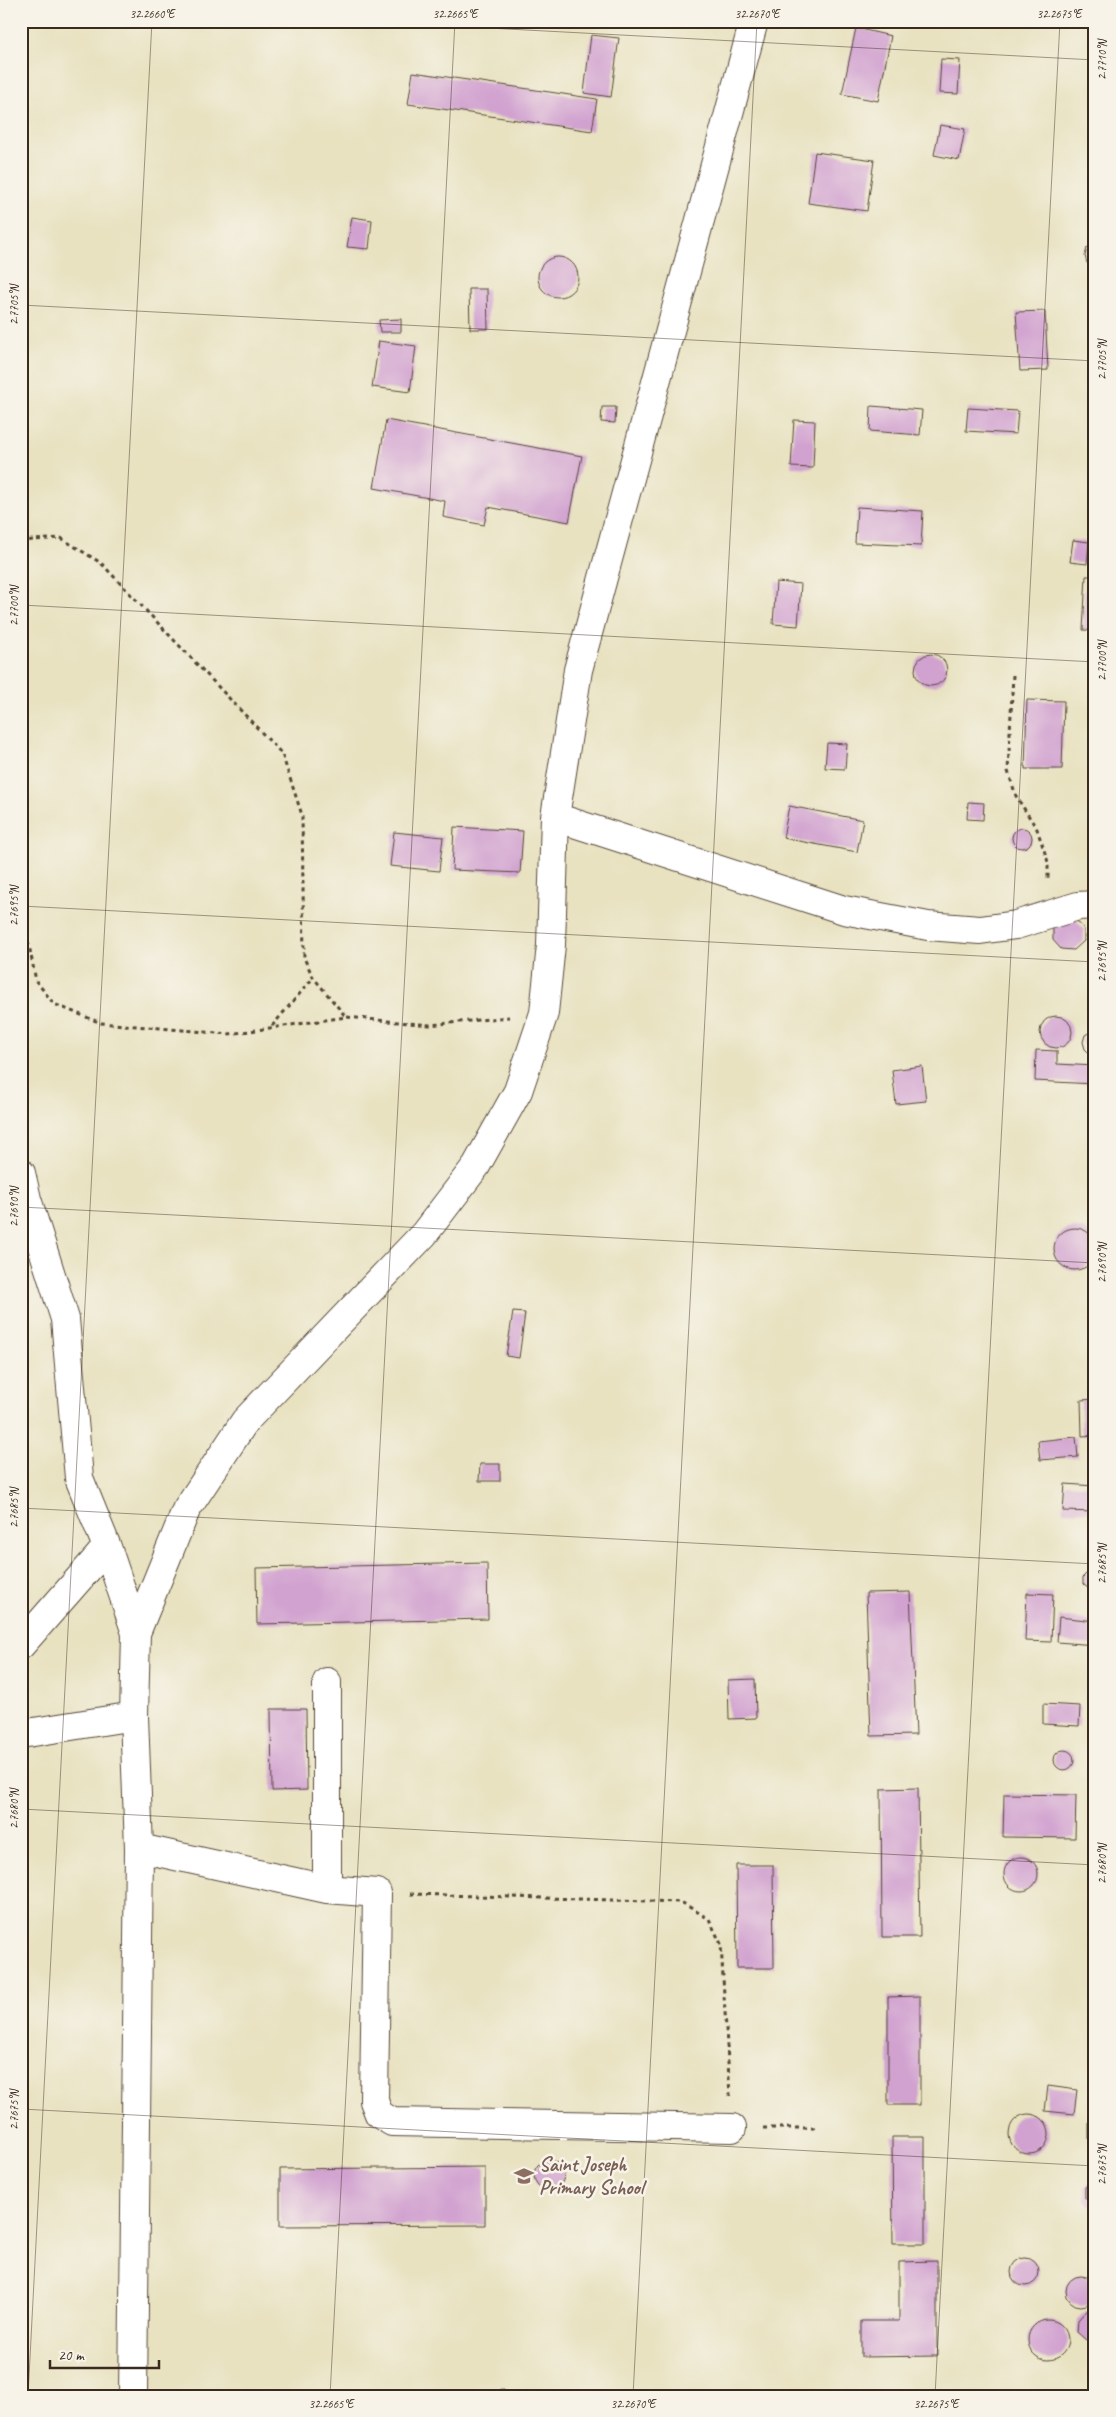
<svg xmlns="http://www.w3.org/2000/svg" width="1116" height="2417" font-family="Caveat,sans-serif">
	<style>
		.building { fill: #d1a2d0 }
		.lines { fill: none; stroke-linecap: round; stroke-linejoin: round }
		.minor-casing { stroke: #554636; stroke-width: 30 }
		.path { stroke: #554636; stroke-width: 3; stroke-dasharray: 4 4; stroke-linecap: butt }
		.minor { stroke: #fff; stroke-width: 28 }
		.ticks { fill: none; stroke: #3b2a1e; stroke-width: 1; stroke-opacity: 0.45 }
		.labels { text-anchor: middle; stroke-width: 5; stroke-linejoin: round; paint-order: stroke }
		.education-label { font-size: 20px; font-weight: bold; fill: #785e54; stroke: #f7f3e8; text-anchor: start }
		.neatline { fill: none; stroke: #3b2a1e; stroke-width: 2 }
		.ticks-label { font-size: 12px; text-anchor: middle; fill: #3b2a1e }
	</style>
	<rect width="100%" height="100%" fill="#f7f3e8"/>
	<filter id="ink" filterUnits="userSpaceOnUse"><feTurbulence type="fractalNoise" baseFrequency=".02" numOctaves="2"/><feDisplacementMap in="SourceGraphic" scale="10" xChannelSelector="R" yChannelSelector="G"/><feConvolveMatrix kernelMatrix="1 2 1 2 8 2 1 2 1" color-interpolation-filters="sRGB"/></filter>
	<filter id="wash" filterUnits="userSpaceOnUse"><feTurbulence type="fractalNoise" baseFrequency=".0096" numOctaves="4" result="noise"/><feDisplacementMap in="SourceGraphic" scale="20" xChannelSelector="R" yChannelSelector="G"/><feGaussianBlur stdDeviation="1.12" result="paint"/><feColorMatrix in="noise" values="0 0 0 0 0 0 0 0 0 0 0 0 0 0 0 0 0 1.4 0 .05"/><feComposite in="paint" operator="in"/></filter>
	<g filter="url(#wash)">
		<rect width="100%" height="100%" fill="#e8e2c1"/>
		<g id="blocks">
			<!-- building -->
			<path class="building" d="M856,28L891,36L878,101L842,94Z
				M591,35L619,38L611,97L584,93Z
				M941,59L960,60L958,94L939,93Z
				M413,72L597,99L592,131L408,104Z
				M940,125L965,129L959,160L934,155Z
				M815,152L874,160L867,211L808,203Z
				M352,217L372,220L369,249L347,247Z
				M1095,242V269L1087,263L1085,256L1087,248Z
				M538 277a20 20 0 1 1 40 0a20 20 0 1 1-40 0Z
				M469,289H487L488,329H470Z
				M1045,311L1048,370L1020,371L1016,312Z
				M401,319V332H380L379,320Z
				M379,341L416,346L410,392L372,387Z
				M871,406L922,410L920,435L870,431Z
				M602,407H616L615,423L601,422Z
				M968,408L1018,411L1016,434L966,431Z
				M386,420L582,456L569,522L488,507L484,525L443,517L445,501L374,488Z
				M794,420L815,421L813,468L791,467Z
				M857,507L923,511L921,546L855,543Z
				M1073,540L1089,542L1087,564L1070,562Z
				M1086,576H1095V631L1083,630Z
				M776,582L801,584L798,626L773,624Z
				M915 670a16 16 0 1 1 32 0a16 16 0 1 1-32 0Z
				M1027,700L1064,701L1062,769H1025Z
				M827,743L847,744L845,769L825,768Z
				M968,802L984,803L983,820L967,819Z
				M789,806L863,820L857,852L783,838Z
				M454,827L523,831L520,873L452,870Z
				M1012 838a10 10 0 1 1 20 0a10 10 0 1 1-20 0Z
				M394,832L443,837L439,871L390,866Z
				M1075,919L1084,929V941L1074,950L1061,949L1053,940V928Z
				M1040 1032a16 16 0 1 1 32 0a16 16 0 1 1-32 0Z
				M1092,1031H1095V1054H1090L1085,1049L1083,1042L1085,1035Z
				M1036,1050L1057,1051V1064L1095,1066L1094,1084L1035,1081Z
				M922,1066L926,1101L896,1104L892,1070Z
				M1054 1249a21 21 0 1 1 42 0a21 21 0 1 1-42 0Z
				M513,1312L525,1313L519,1358L506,1356Z
				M1095,1399V1435L1082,1436L1081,1400Z
				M1076,1437L1078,1457L1040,1460L1038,1441Z
				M480,1464H500V1481H479Z
				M1065,1484L1095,1486V1512L1063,1511Z
				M487,1563L488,1619L257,1624L256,1568Z
				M1095,1571V1588L1089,1589L1083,1584V1577L1088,1572Z
				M910,1592L916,1735L871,1736L866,1593Z
				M1027,1593L1053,1594L1051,1642L1025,1641Z
				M1059,1617L1095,1621V1645L1057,1642Z
				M755,1679L756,1718L729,1719L728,1680Z
				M1043,1704L1080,1706L1079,1726L1043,1724Z
				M271,1709H306L307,1790L272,1791Z
				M1054 1760a10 10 0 1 1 20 0a10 10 0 1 1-20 0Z
				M918,1788L920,1937H882L881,1789Z
				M1004,1794L1076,1795L1075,1838L1003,1837Z
				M1004 1874a17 17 0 1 1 34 0a17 17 0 1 1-34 0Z
				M736,1865H773L774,1968H737Z
				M920,1996V2105H888V1997Z
				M1048,2086L1077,2090L1074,2114L1045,2111Z
				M1009 2134a20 20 0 1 1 40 0a20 20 0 1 1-40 0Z
				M1095,2118V2145L1089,2139V2123Z
				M892,2137H925V2244H893Z
				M534 2175a15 15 0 1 1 30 0a15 15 0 1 1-30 0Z
				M485,2167V2225L280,2226V2169Z
				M1095,2178V2210L1085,2200V2187Z
				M1011 2272a14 14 0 1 1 28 0a14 14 0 1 1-28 0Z
				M937,2261V2356L861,2357V2321H899V2262Z
				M1066 2291a15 15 0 1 1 30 0a15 15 0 1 1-30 0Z
				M1086,2311L1095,2312V2341L1086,2340L1077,2332L1078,2320Z
				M1028 2340a20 20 0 1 1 40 0a20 20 0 1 1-40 0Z
				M504,2390L505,2396H475V2394Z"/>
		</g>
	</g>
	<g filter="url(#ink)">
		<use href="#blocks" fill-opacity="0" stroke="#554636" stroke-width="1"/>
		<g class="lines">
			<defs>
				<path id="minor" d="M555,817L844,910L928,926L980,930L1016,925L1078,906L1095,905
					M21,1173L27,1199L65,1319L79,1478L107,1547L136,1633
					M21,1645L107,1547
					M327,1682V1889
					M21,1734L134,1716
					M139,1848L327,1889L377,1893L374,2101L379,2114L392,2122L732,2128
					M133,2396L139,1848L134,1716L136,1633L186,1510L245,1421L424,1234L476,1166L518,1091L544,1013L551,945L555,817L578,670L754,21"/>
			</defs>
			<!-- minor casing -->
			<use href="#minor" class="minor-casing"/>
			<!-- path -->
			<path class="path" d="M21,541L61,538L101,563L282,754L302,815L304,958L313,977L346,1017
				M1013,675L1008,771L1016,796L1037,829L1048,862V880
				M21,927L29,945L36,981L54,1004L101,1023L229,1034L346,1017L430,1025L509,1017
				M272,1026L313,978
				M410,1894L681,1902L709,1919L721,1944L730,2096
				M763,2128H817"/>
			<!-- minor -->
			<use href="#minor" class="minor"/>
		</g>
	</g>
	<!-- ticks -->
	<path class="ticks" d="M355,21L1095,60M21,305L1095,361M21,605L1095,662M21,906L1095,962M21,1207L1095,1263M21,1508L1095,1564M21,1809L1095,1865M21,2109L1095,2166M28,2396L152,21M330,2396L455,21M633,2396L757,21M935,2396L1060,21"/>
	<!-- icons -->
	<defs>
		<symbol id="school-bare" viewBox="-9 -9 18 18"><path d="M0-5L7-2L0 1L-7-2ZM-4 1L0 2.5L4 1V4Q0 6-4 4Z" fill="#8d6e63" stroke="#f7f3e8" stroke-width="2.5" paint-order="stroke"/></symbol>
	</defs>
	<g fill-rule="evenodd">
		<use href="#school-bare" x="510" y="2162" width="28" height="28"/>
	</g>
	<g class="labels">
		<!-- education labels -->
		<g class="education-label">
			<text x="539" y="2171">Saint Joseph<tspan x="539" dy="23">Primary School</tspan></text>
		</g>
	</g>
	<!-- margin -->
	<rect width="1116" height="2417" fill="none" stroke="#f7f3e8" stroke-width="55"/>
	<!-- scale -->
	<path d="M50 2360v8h109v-8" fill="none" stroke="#3b2a1e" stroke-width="2.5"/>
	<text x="58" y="2360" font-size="15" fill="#3b2a1e" stroke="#f7f3e8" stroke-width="4" paint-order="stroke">20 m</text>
	<rect x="28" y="28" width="1060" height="2362" class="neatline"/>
	<g class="ticks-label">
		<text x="152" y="18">32.2660°E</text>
		<text x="455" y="18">32.2665°E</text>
		<text x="757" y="18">32.2670°E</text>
		<text x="1059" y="18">32.2675°E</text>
		<text transform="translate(1102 60) rotate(-90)" y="4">2.7710°N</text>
		<text transform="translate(14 305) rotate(-90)" y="4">2.7705°N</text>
		<text transform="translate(1102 360) rotate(-90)" y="4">2.7705°N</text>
		<text transform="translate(14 606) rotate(-90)" y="4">2.7700°N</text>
		<text transform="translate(1102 661) rotate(-90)" y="4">2.7700°N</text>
		<text transform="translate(14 906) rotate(-90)" y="4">2.7695°N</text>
		<text transform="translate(1102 962) rotate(-90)" y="4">2.7695°N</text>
		<text transform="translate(14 1207) rotate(-90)" y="4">2.7690°N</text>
		<text transform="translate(1102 1263) rotate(-90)" y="4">2.7690°N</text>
		<text transform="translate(14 1508) rotate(-90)" y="4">2.7685°N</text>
		<text transform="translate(1102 1564) rotate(-90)" y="4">2.7685°N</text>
		<text transform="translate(14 1809) rotate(-90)" y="4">2.7680°N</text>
		<text transform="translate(1102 1864) rotate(-90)" y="4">2.7680°N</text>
		<text transform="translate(14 2110) rotate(-90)" y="4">2.7675°N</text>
		<text transform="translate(1102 2165) rotate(-90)" y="4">2.7675°N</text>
		<text x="331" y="2408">32.2665°E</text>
		<text x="633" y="2408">32.2670°E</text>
		<text x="936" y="2408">32.2675°E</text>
	</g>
</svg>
